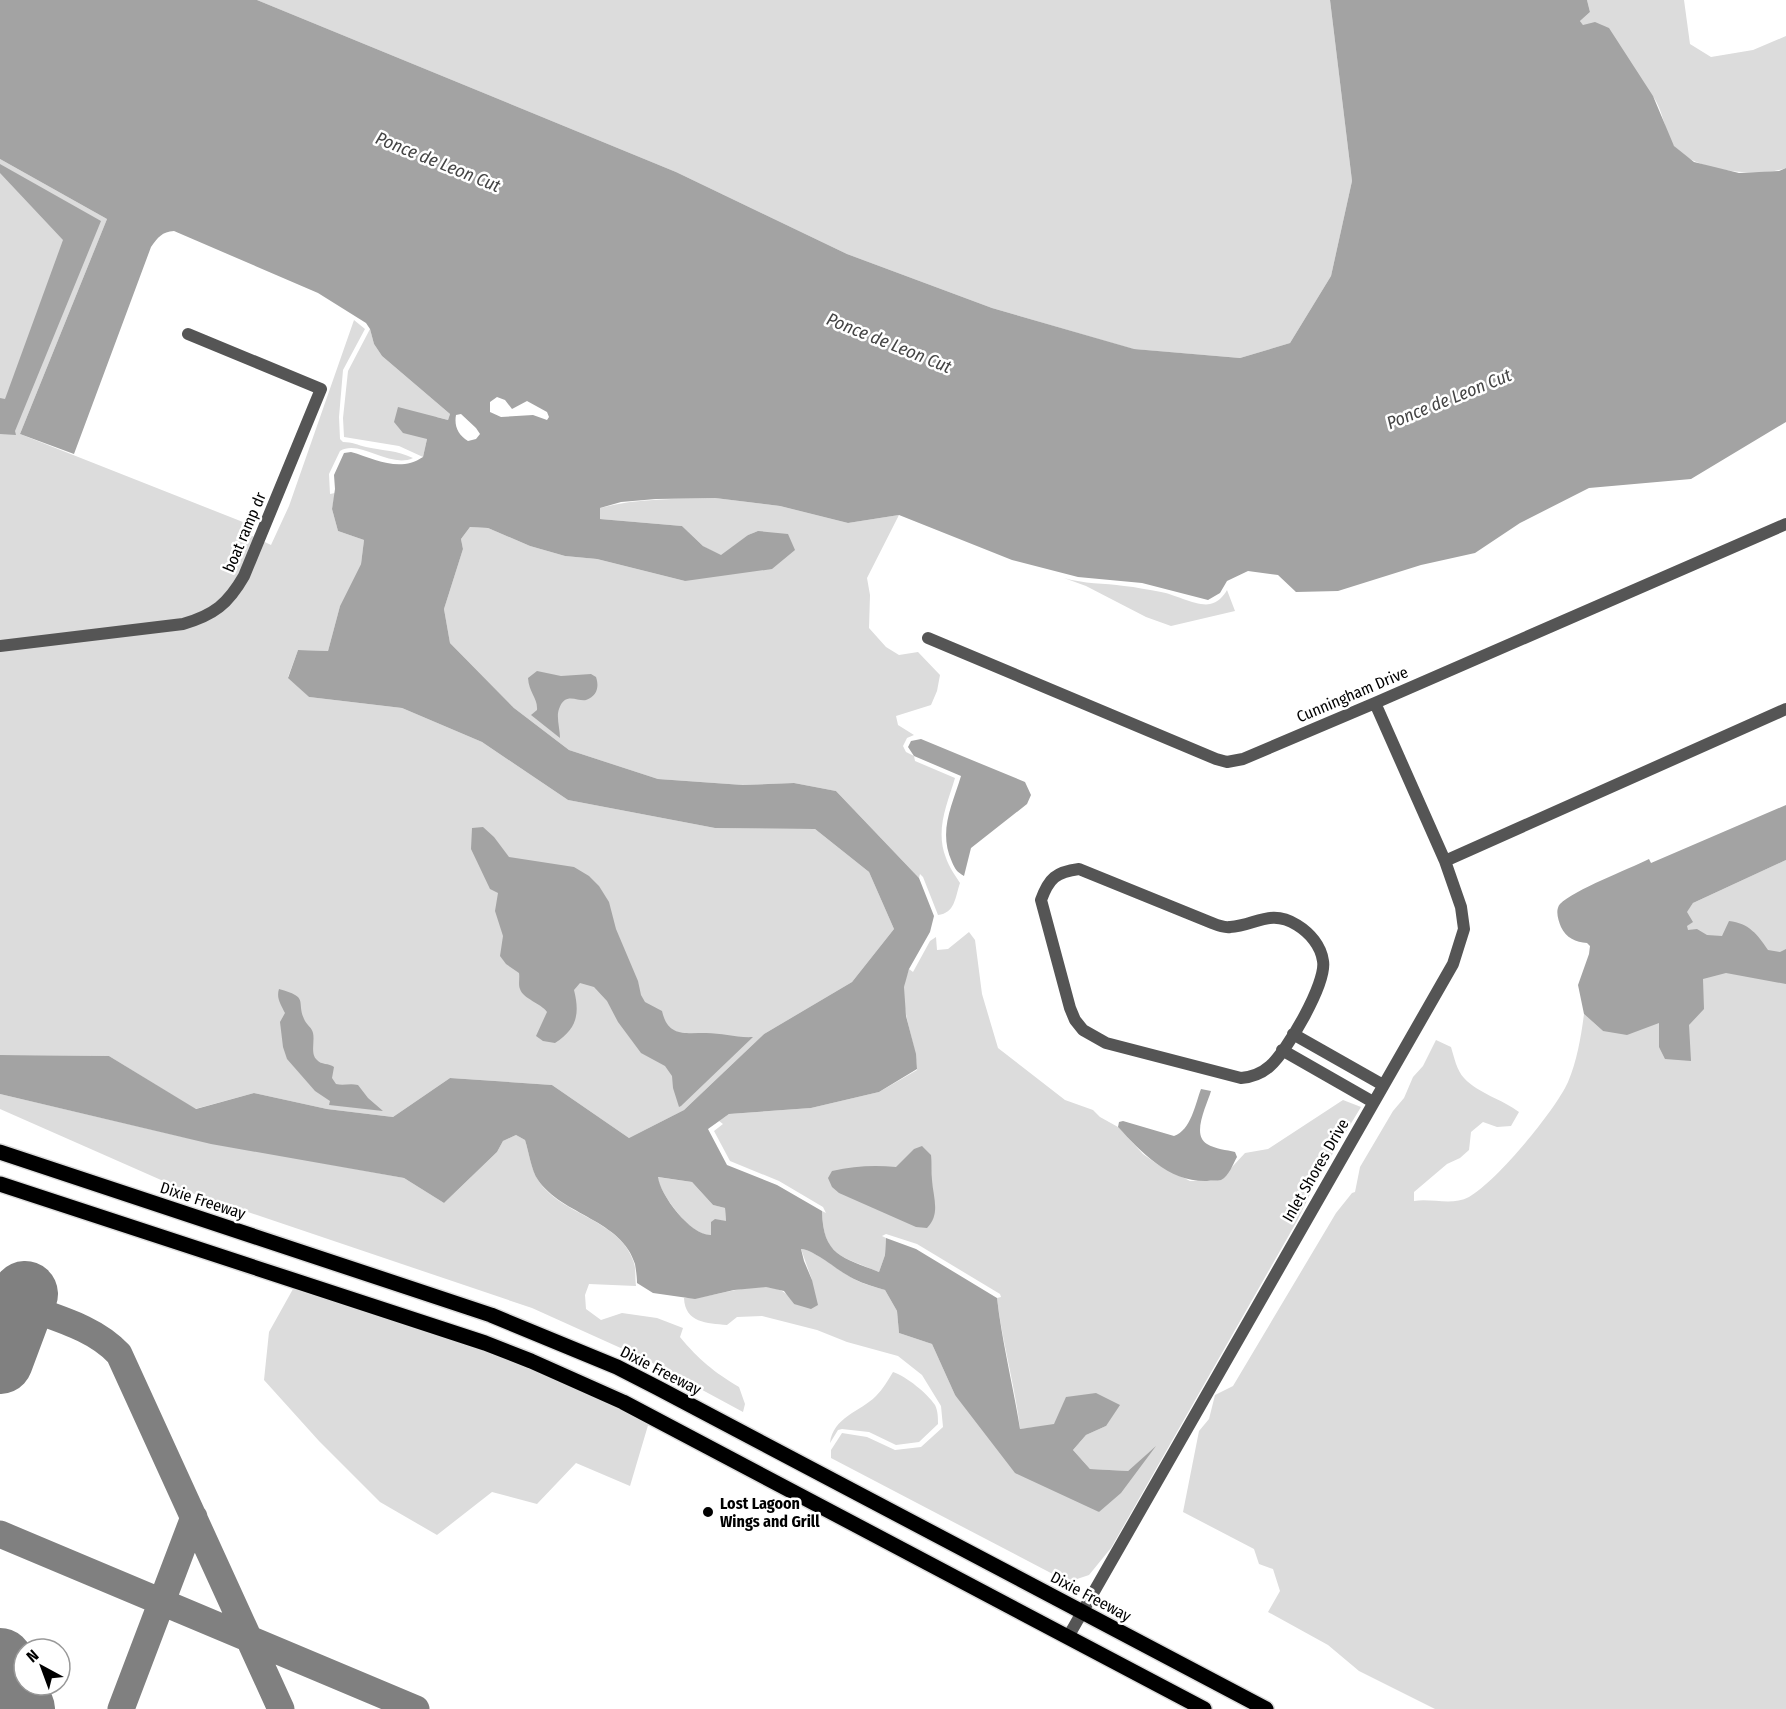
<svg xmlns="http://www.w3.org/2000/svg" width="1786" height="1709" font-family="'Fira Sans Condensed',sans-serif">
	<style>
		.green { fill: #dcdcdc }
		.water { fill: #a3a3a3; fill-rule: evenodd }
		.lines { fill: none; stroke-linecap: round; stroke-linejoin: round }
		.taxiway { stroke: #808080; stroke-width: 27 }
		.runway { stroke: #808080; stroke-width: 66 }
		.major-casing { stroke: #dbdbdb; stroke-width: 18 }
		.minor { stroke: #555; stroke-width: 12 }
		.major { stroke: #000; stroke-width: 15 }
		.poi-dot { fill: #000; stroke: #fff; stroke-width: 2 }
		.labels { text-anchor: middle; stroke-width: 5; stroke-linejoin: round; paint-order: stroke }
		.street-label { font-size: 16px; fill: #000; stroke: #fff }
		.poi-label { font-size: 16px; font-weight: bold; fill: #000; stroke: #fff; text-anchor: start }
		.water-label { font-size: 18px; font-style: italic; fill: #444; stroke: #fff }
	</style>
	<rect width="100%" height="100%" fill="#fff"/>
	<!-- green -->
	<path class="green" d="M257,0H1330L1352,181L1331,276L1290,343L1240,358L1133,349L992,308L847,254L676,172Z
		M1587,0H1684L1690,44L1711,57L1753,50L1786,36V168C1758,178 1690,171 1673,145C1664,130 1663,108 1651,94C1630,68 1599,49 1580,21L1590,12Z
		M0,159L107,219L20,434L248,524L246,533L271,545L289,506L354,320L365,329L343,370L339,417L340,439L343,442C352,442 358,445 366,447C384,451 396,450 413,458C390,469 360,439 340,451L329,474L330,494L335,493L332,509L338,531L364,540L361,564L340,606L328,651L298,650L288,677L309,697L402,708L482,742L568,800L715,828L815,829L869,872L894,929L852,982L764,1034L684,1110L629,1138L552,1085L450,1078L393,1117L327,1109L254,1093L195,1109L109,1056L0,1055Z
		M370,329L374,344L382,356L450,414L448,420L437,417L427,439L423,457L399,446L344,437L343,418L348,371Z
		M715,498L780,506L848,523L899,515L867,578L870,595L869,628L886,647L899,655L918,652L940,675L937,691L931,705L896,716L898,725L914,735L907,738L903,746L906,752L914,756L915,761L955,778C947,805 935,830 946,858C949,867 955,875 960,883C955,898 955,913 938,915L923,877L920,874L919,878L836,791L794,783L743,785L658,779L569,750L514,708L450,643L444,609L463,549L461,539L470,527L488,528L530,546L565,556L597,559L685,581L758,531L748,535L721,556L703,546L682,526L600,519V508C638,498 676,499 715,498Z
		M1064,578C1084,584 1104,583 1124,586C1136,587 1149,590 1161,592C1174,594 1198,607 1210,604C1217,603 1224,596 1227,590L1235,611L1171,626L1146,617L1086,586Z
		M1786,860V1709H1435L1359,1671L1328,1645L1268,1612L1280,1591L1273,1569L1259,1564L1254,1549L1183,1512L1199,1431L1209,1419L1215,1395L1233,1386L1336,1213L1352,1193L1355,1192L1360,1167L1393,1111L1404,1098L1413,1077L1423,1066L1436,1040L1451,1047C1454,1057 1457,1071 1464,1078C1479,1094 1502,1099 1519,1112L1511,1126L1497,1127L1483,1122L1471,1132L1469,1150L1460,1158L1447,1164L1414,1192V1201C1432,1198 1452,1206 1469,1197C1496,1182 1555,1111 1568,1082C1577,1061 1581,1037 1584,1014L1603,1031L1693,903Z
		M969,932L975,940L982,994L998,1048L1065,1100L1093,1110L1100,1117L1118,1127L1143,1154L1157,1164L1190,1181L1220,1180L1245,1153L1268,1149L1343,1100L1361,1107L1318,1178L1297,1221L1111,1548L1089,1575L1068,1582L831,1458V1450L842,1433L867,1437L895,1450L921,1447L943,1427L941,1406L922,1375L898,1356L847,1342L817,1330L762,1316L737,1317L727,1325C707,1323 685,1323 684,1298C709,1300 765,1276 785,1293C789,1295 791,1300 794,1304L812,1280L801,1249C815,1250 839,1271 854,1279C863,1284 875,1287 885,1290L897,1311L899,1333L932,1344L955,1395L1099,1512L1153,1449L1128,1471L1090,1469L1073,1450L1086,1435L1106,1426L1054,1425L1020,1429C1015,1385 1002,1342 997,1298L1001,1297L1000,1294L917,1244L886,1234L882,1236L886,1238L885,1255L879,1272C842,1256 823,1257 822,1211L826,1213L823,1207L779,1181L730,1161L714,1131L723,1124L719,1121L729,1114L811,1108L879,1092L917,1070C916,1042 902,1016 904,988C904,982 907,975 909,969L913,972L930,941L936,937L937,950L948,949Z
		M0,1094L183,1137L404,1178L444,1203L497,1152L503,1141L516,1135L525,1140C529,1152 531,1169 538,1180C561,1216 621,1219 634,1263C636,1269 635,1279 636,1286L589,1284L585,1295L586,1309L601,1320L622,1313L657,1318L683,1328L680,1337C699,1360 714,1372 739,1387L745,1404L743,1412L645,1359L532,1308L186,1191L0,1109Z
		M657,1177L692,1182L713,1205L725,1208L726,1221L711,1222V1236C690,1235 662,1196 657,1177Z
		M293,1289L453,1338L529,1366L649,1422L630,1486L576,1463L537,1504L492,1492L437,1535L380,1502L319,1441L264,1380L269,1332Z
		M893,1372C907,1377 927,1393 935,1405C938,1411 938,1418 938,1424L919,1442L896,1445L869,1432L842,1429L838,1430L830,1443C833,1417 860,1412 876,1396C883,1389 888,1380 893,1372Z"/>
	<!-- water -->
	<path class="water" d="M0,0H257L676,172L847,254L992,308L1134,349L1240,358L1290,343L1331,276L1352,181L1330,0H1587L1590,12L1580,21L1583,25L1595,22L1609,28L1653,96L1674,146L1694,162L1739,173L1779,171L1786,168V422L1691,479L1589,488L1520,523L1475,553L1421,565L1338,591L1296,592L1278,575L1248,571L1227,581L1220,593L1208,600L1142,583L1078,577L1012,560L899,515L848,523L780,506L715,498L656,499L621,502L600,508V519L682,526L703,546L721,555L748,535L758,531L788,534L795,550L772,569L685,581L597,559L565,556L530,546L488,528L470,527L461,539L463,549L444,609L450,643L514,708L569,750L658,779L743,785L794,783L836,791L919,878L934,916L930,932L909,969L904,987L906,1016L916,1054L917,1069L879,1092L811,1108L729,1114L708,1129L727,1165L777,1185L822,1211C823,1256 842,1257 879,1272L885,1255L886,1238L916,1249L997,1298C1002,1342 1013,1385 1020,1429L1054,1424L1066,1397L1096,1393L1120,1405L1106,1426L1086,1435L1073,1450L1090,1469L1128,1471L1156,1446L1121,1493L1099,1512L1015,1473L955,1395L932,1344L899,1333L897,1311L885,1290C875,1287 864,1284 854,1279C839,1272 815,1250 801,1249L804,1261L812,1280L818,1305L811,1309L794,1304L784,1291L766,1287L734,1290L695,1299L653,1293L637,1283C637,1277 636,1270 635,1264C622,1220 562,1215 538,1180C531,1170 529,1152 525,1140L516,1135L503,1141L497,1152L444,1203L404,1178L211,1144L0,1094V1055L109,1056L196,1109L254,1093L327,1109L393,1117L450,1078L552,1085L629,1138L684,1110L764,1034L852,982L894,929L869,872L815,829L715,828L568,800L482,742L402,708L309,697L288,678L298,650L328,651L340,606L361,564L364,540L338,531L332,509L335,489L334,475L344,453L351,452C376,459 399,473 423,457L427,439L403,433L394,422L398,407L448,420L450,414L382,356L374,344L370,329L366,323L318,293L174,231C162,232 158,237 151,247L74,454L20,434L107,219L0,159ZM497,397L505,400L512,409L527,401L547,412L549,417L547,420L533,415L501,417L490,412V402ZM461,414L476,428L480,434L476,439L468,441C458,435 454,426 456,415ZM658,1177L692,1182L713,1205L725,1208L726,1221L715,1219L711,1222V1235C691,1236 660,1195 658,1177Z
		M0,164L101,221L15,431L16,435L0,434V398L5,399L63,240L0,173Z
		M537,671L561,676L591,674L596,677C599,686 598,696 586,700C578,702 565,691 559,709C556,717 560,729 560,738L531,715L537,710C538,698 529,693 528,678Z
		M921,739L1025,782L1031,795L1027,804L971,848L964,876C957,872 955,869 952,862C938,831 952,806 961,776L914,756L908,747L911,741Z
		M1786,805V860L1693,903L1687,912L1693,922L1687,926L1688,930L1697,929L1707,935L1722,936L1729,921C1749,923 1758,935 1768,950L1780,952L1786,949V984L1726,973L1703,979L1704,1009L1689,1025L1691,1061L1665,1059L1659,1047V1023L1627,1035L1603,1031L1584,1014L1578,985L1589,954L1590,946L1587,943C1576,942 1566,938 1561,927C1558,920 1555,910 1560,904C1574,890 1629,869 1649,859L1651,863Z
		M483,827L494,837L509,857L574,867L589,876L599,886L609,902L616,929L638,981L641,995L645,1002L662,1011C668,1037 684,1033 706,1033C722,1033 737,1038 753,1037L681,1106L679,1107L673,1088L672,1076L665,1066L641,1053L618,1022L607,1001L594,987L580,983L574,990C580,1014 577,1029 555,1043L543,1041L536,1036L547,1012C541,1003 523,999 520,989C518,984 520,978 519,973L506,964L500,956L503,936L495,911L498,893L490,889L471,849L472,828Z
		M279,989C311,998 295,1001 305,1021C308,1026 312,1028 313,1033C315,1041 310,1054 317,1060C321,1065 329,1063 334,1067L332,1078L336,1084C344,1086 349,1083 358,1085L368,1098L383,1111L329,1105L330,1101L315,1091L287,1059L283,1047L280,1022L285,1013C281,1005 276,998 279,989Z
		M1201,1089L1211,1091C1207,1105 1191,1135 1207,1144C1215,1149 1227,1150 1235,1152L1237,1157C1233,1164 1229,1176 1221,1180C1217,1181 1211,1180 1207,1181C1169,1182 1142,1153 1118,1127L1119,1122L1123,1121L1174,1136C1191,1130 1195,1105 1201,1089Z
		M922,1146L931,1155C932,1164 931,1172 932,1180C933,1197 941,1214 927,1228L916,1227L839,1193L832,1187L828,1178L832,1171C854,1166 874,1165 896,1167L914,1149Z"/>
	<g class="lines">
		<!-- taxiway -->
		<path class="taxiway" d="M21,1305C55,1318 94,1327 119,1354L281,1709
			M0,1534L416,1709
			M121,1709L194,1517"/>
		<!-- runway -->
		<path class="runway" d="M0,1361L25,1294
			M0,1661L22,1709"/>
		<defs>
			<path id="major" d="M0,1152L491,1315L617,1367L658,1388L1266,1709
				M0,1184L485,1343L531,1361L623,1402L1204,1709"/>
		</defs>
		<!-- major casing -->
		<use href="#major" class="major-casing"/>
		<!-- minor -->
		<path class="minor" d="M928,638L1216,759L1227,762L1243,759L1375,703L1786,524
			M0,646L183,624C214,615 228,604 244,576L321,389L188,334
			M1445,861L1786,709
			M1079,869L1212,923C1217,925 1225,928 1230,927C1255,926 1270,908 1297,925C1310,933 1321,946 1323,961C1327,983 1287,1051 1270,1066C1261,1074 1252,1077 1241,1078L1106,1043L1083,1030L1075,1020L1070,1008L1041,900C1049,878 1056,872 1079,869Z
			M1293,1034L1383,1085
			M1282,1050L1373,1102
			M1068,1637L1453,964L1464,929L1461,907L1445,861L1375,703"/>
		<!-- major -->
		<use href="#major" class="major"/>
	</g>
	<!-- markers -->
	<circle class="poi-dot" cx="708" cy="1512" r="6"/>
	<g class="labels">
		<!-- street labels -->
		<g class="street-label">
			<text transform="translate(244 532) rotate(-67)" y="6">boat ramp dr</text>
			<text transform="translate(1352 694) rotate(-23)" y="6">Cunningham Drive</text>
			<text transform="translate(1315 1170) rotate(-60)" y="6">Inlet Shores Drive</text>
			<text transform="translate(203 1200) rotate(18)" y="6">Dixie Freeway</text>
			<text transform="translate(661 1370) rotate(27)" y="6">Dixie Freeway</text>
			<text transform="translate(1091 1596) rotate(28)" y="6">Dixie Freeway</text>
		</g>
		<!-- poi labels -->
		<g class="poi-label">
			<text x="720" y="1509">Lost Lagoon<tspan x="720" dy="18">Wings and Grill</tspan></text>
		</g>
		<!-- water labels -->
		<g class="water-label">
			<text transform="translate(438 162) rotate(22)" y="6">Ponce de Leon Cut</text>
			<text transform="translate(889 343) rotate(22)" y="6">Ponce de Leon Cut</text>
			<text transform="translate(1449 399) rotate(-22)" y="6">Ponce de Leon Cut</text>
		</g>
	</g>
	<!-- north arrow -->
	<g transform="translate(42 1667) rotate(319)"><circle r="28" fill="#ffffff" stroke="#999999" stroke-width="1.5"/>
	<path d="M0-4.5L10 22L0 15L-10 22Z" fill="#000000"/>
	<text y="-9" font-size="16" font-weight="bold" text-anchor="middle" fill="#000000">N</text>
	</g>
</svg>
